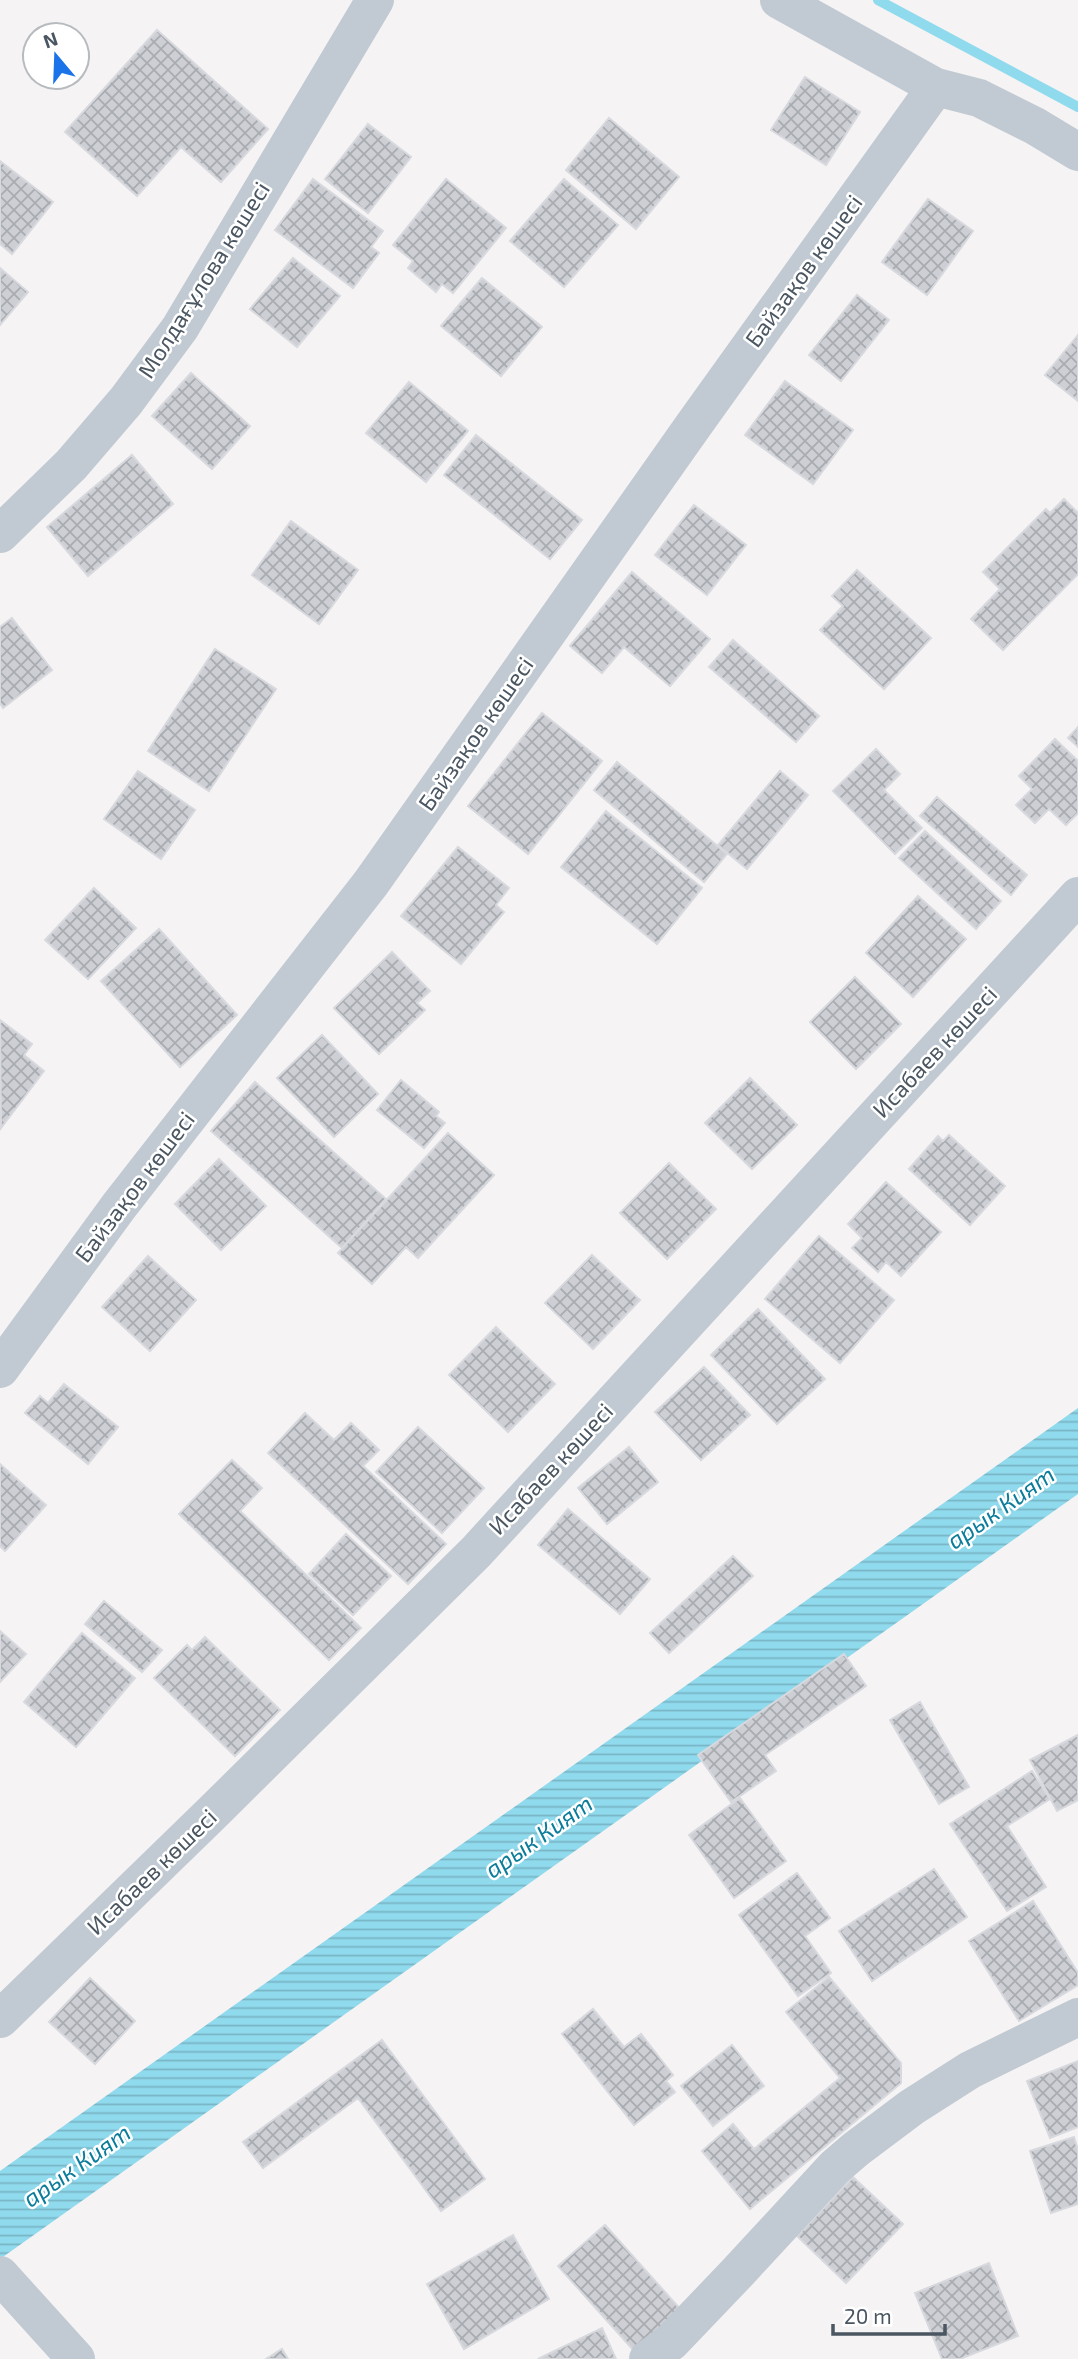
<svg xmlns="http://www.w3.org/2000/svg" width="1078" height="2359" font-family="'Exo 2',sans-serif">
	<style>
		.water { fill: url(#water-rules) }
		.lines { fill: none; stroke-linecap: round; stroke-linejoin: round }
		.stream { stroke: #90daee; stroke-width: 10 }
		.building { fill: url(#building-cross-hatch); stroke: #d7d9de; stroke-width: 2 }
		.street { stroke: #c1cad2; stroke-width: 38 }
		.labels { text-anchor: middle; stroke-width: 5; stroke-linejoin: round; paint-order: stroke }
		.street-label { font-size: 23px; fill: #4a5661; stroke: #fff }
		.water-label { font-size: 24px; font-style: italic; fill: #0c7c9b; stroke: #fff }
	</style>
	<defs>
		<pattern id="water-rules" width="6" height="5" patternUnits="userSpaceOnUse" patternTransform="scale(1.75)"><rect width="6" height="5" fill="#90daee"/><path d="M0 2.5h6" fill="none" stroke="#78b4c4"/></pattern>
		<pattern id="building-cross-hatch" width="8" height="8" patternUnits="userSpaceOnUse" patternTransform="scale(1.75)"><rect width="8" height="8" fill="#cdcfd5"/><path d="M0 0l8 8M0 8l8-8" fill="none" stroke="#a8abb0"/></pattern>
	</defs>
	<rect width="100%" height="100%" fill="#f5f3f3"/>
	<!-- water -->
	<path class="water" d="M1078,1408V1494L0,2259V2171Z"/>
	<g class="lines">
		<!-- stream -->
		<path class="stream" d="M878,0L1078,107"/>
	</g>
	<!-- building -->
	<path class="building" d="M157,30L268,129L221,182L181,147L137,196L65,132Z
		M805,77L860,112L826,165L771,130Z
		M609,118L679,177L636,229L566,170Z
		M368,124L411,157L368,213L325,179Z
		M0,161L53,202L12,254L0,244Z
		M313,179L383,231L371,247L379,253L353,288L275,230Z
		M446,179L506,228L453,293L442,284L436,292L408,268L413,261L393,245Z
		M564,179L618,225L564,287L510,241Z
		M928,199L973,231L927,295L882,262Z
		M293,258L340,296L297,347L250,309Z
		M0,268L28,292L0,325Z
		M482,278L542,327L501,376L441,326Z
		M857,295L889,320L841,381L809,355Z
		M1078,335V401L1045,375Z
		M191,373L250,426L212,469L152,416Z
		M785,381L853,430L813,484L745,435Z
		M409,382L468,431L426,482L366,433Z
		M476,435L582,520L550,559L444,475Z
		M132,455L173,504L88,576L47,527Z
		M1064,499L1078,513V574L1003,650L971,619L1000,589L983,572L1046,509L1050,513Z
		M694,505L746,545L707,595L655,555Z
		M291,521L358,570L319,624L252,575Z
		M857,570L931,638L884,689L820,630L843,606L832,596Z
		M632,572L710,639L670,686L624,647L602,673L570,646Z
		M12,618L52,670L3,708L0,703V627Z
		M733,640L819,716L796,742L709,667Z
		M215,649L276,689L209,791L148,751Z
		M542,713L602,761L528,854L468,806Z
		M1078,727V747L1068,738Z
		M1055,739L1078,761V813L1066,825L1049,809L1035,823L1016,805L1032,789L1019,776Z
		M876,749L900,774L884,790L922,828L895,854L833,791Z
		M617,762L727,854L704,882L594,790Z
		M138,771L195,810L161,859L104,819Z
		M780,771L808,795L747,869L718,845Z
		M937,797L1027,875L1011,895L920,816Z
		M606,811L702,888L657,944L561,867Z
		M925,831L1001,901L976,929L899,858Z
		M458,847L509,888L496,905L504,912L461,964L401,916Z
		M94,888L136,928L88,979L45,940Z
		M918,896L966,939L913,997L866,953Z
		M159,929L237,1015L180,1067L101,981Z
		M392,952L430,991L417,1003L425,1010L379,1054L334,1008Z
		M855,977L901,1024L856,1069L810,1022Z
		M0,1020L32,1044L24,1055L44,1071L1,1128Z
		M322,1035L378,1094L334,1137L277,1078Z
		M750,1078L797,1125L752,1169L705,1123Z
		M401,1080L439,1112L436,1116L445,1123L424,1148L377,1110Z
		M255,1082L386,1199L342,1248L211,1131Z
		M448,1133L494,1175L418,1258L406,1247L372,1284L338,1253Z
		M949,1135L1005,1186L970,1225L909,1169L938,1136L943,1141Z
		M219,1159L266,1206L221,1250L175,1204Z
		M669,1163L716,1209L667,1259L620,1213Z
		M886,1182L941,1232L901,1276L886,1262L878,1272L852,1248L862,1238L848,1224Z
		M819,1236L894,1300L840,1363L765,1299Z
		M592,1255L640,1300L593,1349L545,1303Z
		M148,1256L196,1300L150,1351L102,1307Z
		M758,1309L825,1379L777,1424L711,1355Z
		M496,1327L555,1384L508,1432L449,1375Z
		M704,1367L750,1415L701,1460L655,1412Z
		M64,1384L118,1427L88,1464L25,1413L40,1396L48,1403Z
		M305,1413L334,1440L351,1423L379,1450L363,1466L446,1544L408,1584L268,1453Z
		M418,1427L484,1488L442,1533L376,1472Z
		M629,1447L658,1482L607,1524L578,1488Z
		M232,1460L262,1488L240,1511L361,1628L329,1660L179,1514Z
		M0,1464L46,1505L5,1551L0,1546Z
		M568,1509L650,1579L620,1614L538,1545Z
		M346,1534L391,1576L353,1615L309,1574Z
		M733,1556L753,1576L669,1653L650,1633Z
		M104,1601L162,1650L142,1672L85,1624Z
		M0,1631L26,1654L0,1682Z
		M82,1633L135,1678L76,1747L24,1702Z
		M205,1637L280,1710L235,1756L154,1678L187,1645L192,1650Z
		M844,1654L866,1686L765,1755L776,1771L731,1802L698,1755Z
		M920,1702L969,1787L939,1804L890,1720Z
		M1078,1735V1800L1057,1811L1030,1760Z
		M1032,1771L1050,1799L1007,1826L1046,1887L1007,1911L950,1824Z
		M740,1798L786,1861L734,1898L689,1835Z
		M934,1869L967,1917L872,1981L839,1931Z
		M797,1873L830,1918L805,1936L831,1973L798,1996L739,1915Z
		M1033,1901L1078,1973V1985L1019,2021L969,1941Z
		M829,1977L901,2063V2083L750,2209L702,2151L733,2124L754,2149L840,2078L786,2012Z
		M90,1978L135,2021L95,2064L49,2022Z
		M593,2009L624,2047L641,2034L673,2075L666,2081L675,2092L634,2125L562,2034Z
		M382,2040L485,2179L441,2211L358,2098L263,2168L243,2142Z
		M732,2045L764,2086L713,2126L681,2086Z
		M1078,2061V2127L1050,2138L1027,2081Z
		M1074,2137L1078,2150V2204L1051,2213L1030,2151Z
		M853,2177L903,2224L846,2283L797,2236Z
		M605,2225L682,2311L635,2352L558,2266Z
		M513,2235L549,2299L464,2349L427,2284Z
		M989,2263L1018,2336L960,2359H942L915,2293Z
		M602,2328L616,2359H538Z
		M282,2349L288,2359H266Z"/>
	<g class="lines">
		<!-- street -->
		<path class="street" d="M779,0L936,87L979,98L1035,126L1078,152
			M0,534L71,465L126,401L180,328L375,0
			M0,1369L119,1206L371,883L693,426L936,87
			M0,2019L210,1815L476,1552L1078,896
			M0,2275L76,2359
			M648,2359L671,2342L738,2272L835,2167L856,2149L912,2107L970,2070L1078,2017"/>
	</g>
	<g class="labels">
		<!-- street labels -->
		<g class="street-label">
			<text transform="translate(804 271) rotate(-54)" y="8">Байзақов көшесі</text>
			<text transform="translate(204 280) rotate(-58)" y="8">Молдағұлова көшесі</text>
			<text transform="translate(476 734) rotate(-55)" y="8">Байзақов көшесі</text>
			<text transform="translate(935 1052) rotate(-47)" y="8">Исабаев көшесі</text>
			<text transform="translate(135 1187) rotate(-53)" y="8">Байзақов көшесі</text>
			<text transform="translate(551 1469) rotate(-47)" y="8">Исабаев көшесі</text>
			<text transform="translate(152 1872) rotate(-44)" y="8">Исабаев көшесі</text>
		</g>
		<!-- water labels -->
		<g class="water-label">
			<text transform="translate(1001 1508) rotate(-35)" y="8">арык Кият</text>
			<text transform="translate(539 1837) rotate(-35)" y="8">арык Кият</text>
			<text transform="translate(77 2166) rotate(-35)" y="8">арык Кият</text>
		</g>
	</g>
	<!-- north arrow -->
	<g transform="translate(56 56) rotate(341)"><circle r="33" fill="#ffffff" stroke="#b7bbc0" stroke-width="2"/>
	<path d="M0-5L12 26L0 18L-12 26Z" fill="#1a73e8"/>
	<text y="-10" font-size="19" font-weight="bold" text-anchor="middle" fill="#4a5661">N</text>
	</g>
	<!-- scale -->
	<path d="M833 2324v10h112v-10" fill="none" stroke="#4a5661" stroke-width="3.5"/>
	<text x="844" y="2324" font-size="21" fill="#4a5661" stroke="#ffffff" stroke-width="5" paint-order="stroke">20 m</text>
</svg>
